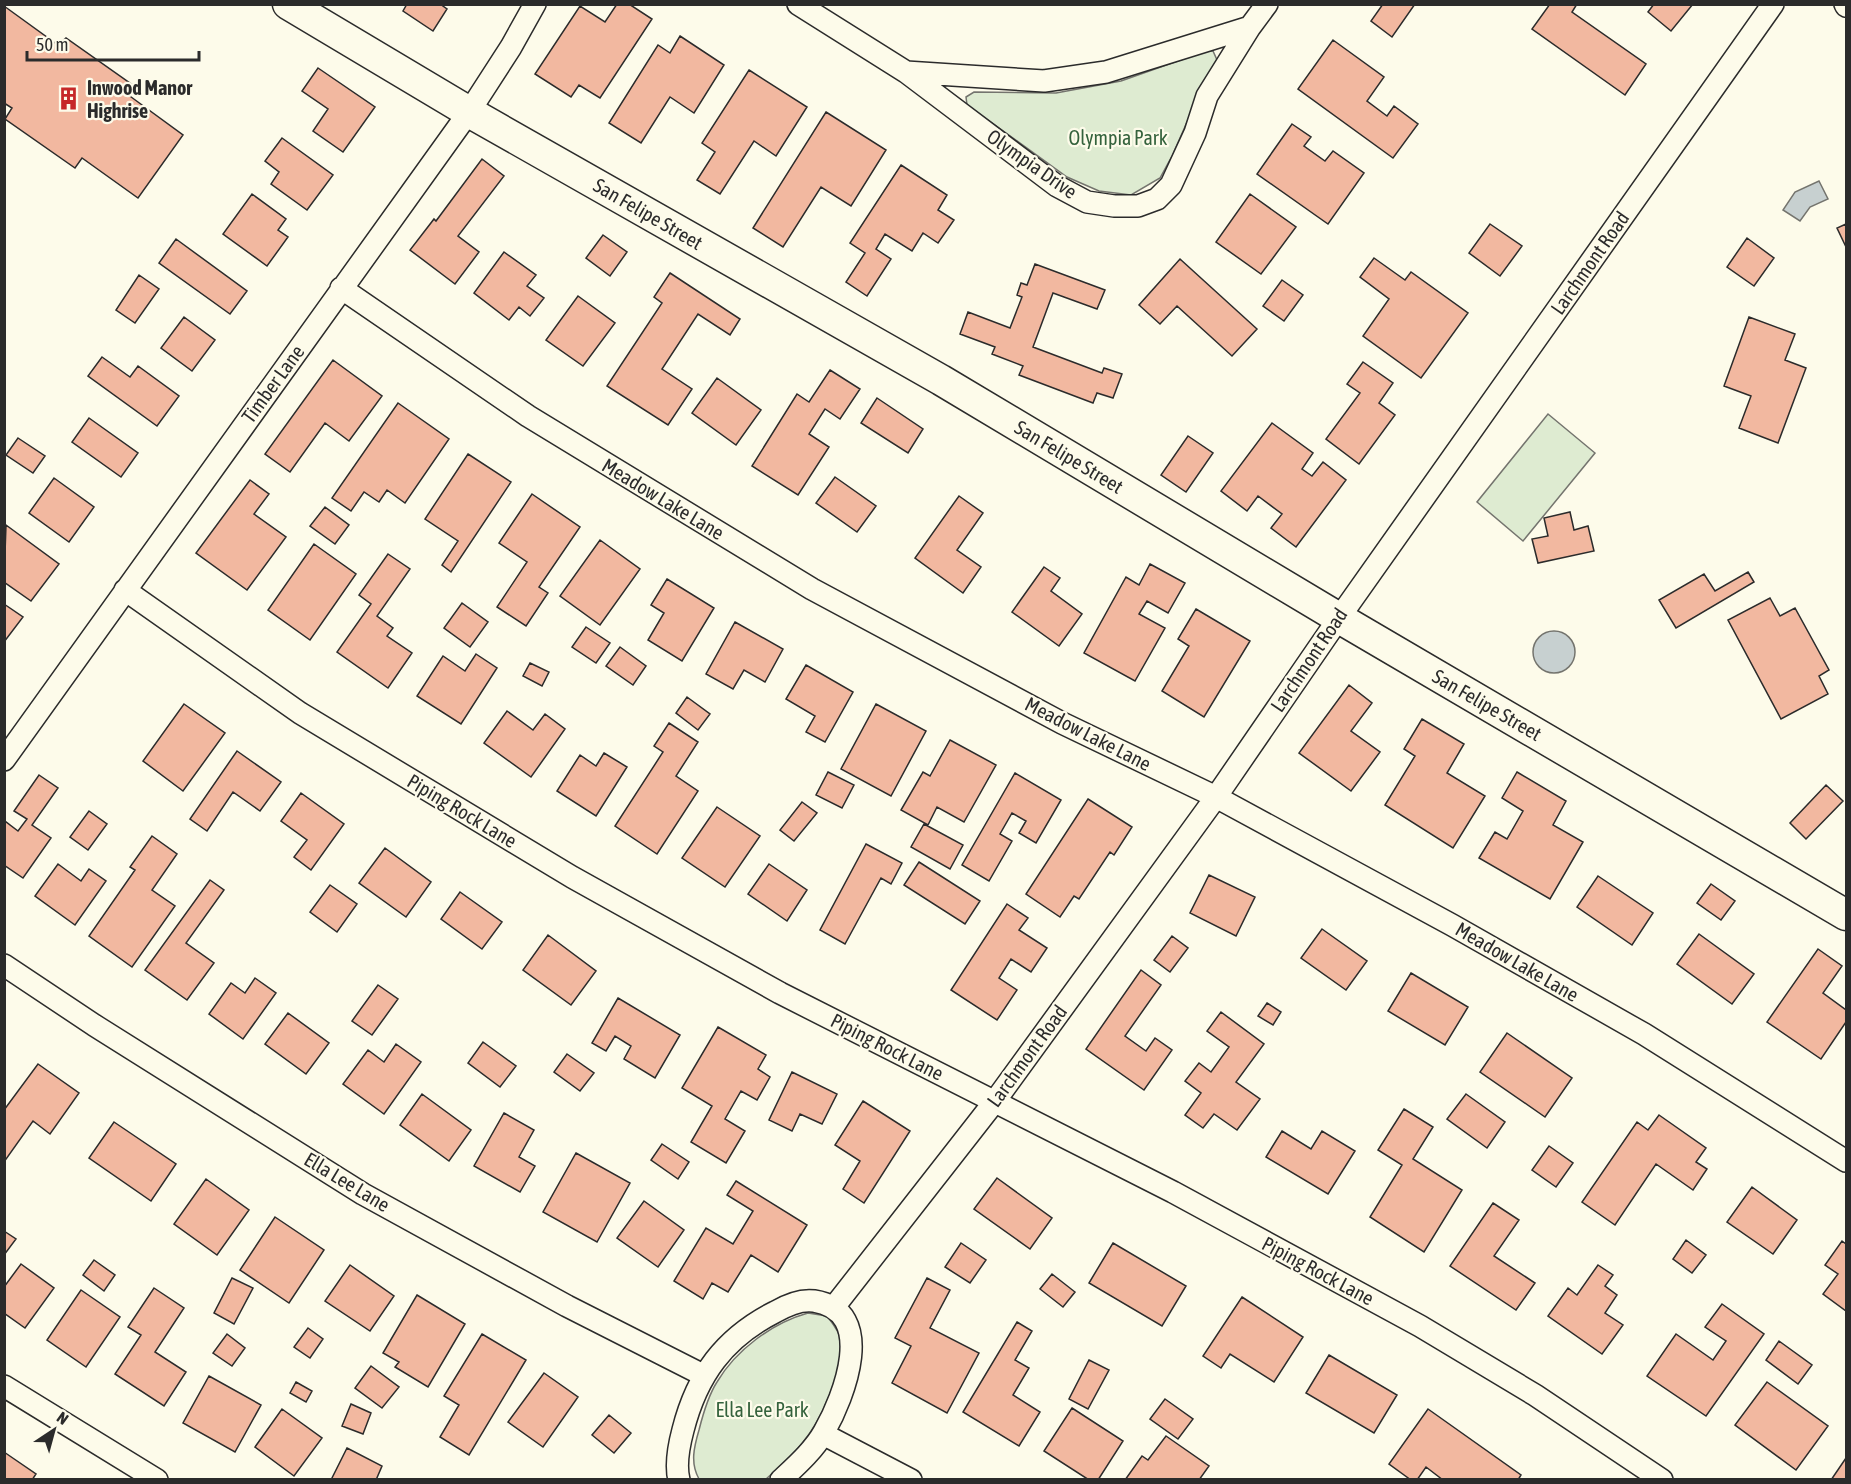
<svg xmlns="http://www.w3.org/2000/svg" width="1851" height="1484" font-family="'Asap Condensed',sans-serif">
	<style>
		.green { fill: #deebd1; stroke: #74746e; stroke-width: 1.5 }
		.water { fill: #c7d0d0; stroke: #74746e; stroke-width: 1.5 }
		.building { fill: #f2b8a0; stroke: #2b2b2b; stroke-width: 1.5 }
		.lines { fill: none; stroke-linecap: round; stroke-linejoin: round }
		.street-casing { stroke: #2b2b2b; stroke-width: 24 }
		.secondary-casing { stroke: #2b2b2b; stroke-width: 33 }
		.street { stroke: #fdfbea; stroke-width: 21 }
		.secondary { stroke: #fdfbea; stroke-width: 30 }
		.labels { text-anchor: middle; stroke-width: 4.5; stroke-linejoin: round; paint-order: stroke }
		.poi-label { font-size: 20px; font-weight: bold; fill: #2b2b2b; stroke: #fdfbea; text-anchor: start }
		.park-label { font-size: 20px; fill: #34623c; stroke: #fdfbea }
		.street-label { font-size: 20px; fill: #2b2b2b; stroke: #fdfbea }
	</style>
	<rect width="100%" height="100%" fill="#fdfbea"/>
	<!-- green -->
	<path class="green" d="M1206,51H1213L1217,60L1207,77L1172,156L1160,178L1131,195L1099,191L1067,177L967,105L966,97L974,92L1056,93L1121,81Z
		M1548,414L1595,453L1523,541L1477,502Z
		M808,1313L827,1316C833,1324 839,1331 841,1340C843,1351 839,1367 836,1377C821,1424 803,1448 766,1479H699C690,1463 694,1447 699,1430C703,1414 708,1396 717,1382C736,1350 772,1323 808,1313Z"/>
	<!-- water -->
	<path class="water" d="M1819,181L1828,199L1810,207L1800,221L1783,210L1795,192Z
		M1533 652a21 21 0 1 1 42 0a21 21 0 1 1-42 0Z"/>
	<!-- building -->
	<path class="building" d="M407,4H440L447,9L433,31L403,11Z
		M617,4H629L652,19L600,98L579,85L571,97L535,74L580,6L605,22Z
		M1383,4H1415L1392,37L1371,21Z
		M1550,4H1577L1572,12L1646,64L1625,95L1532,29Z
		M1654,4H1693L1671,31L1648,12Z
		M4,6L58,45L66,38L134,86L127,94L183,135L138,198L82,158L75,168L5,119L12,108L4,103Z
		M680,36L724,65L694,113L670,97L641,143L609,123L658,45L670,53Z
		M1333,40L1384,77L1367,101L1387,116L1394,106L1418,124L1393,158L1298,89Z
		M318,68L375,107L343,152L313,131L328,109L302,91Z
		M749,70L807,107L776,156L754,141L720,194L697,180L715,152L702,143Z
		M826,112L886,150L851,206L821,187L783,247L753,228Z
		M1292,124L1311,137L1304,146L1325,161L1333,151L1364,173L1328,224L1257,174Z
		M282,138L333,175L307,210L271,184L279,172L265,161Z
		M482,159L504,176L458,236L479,252L455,284L410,250L434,219L436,221Z
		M901,165L947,195L938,210L954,220L938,243L923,233L912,251L885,234L876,249L891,259L867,296L846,282L865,253L850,243Z
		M252,194L286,219L278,230L288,237L267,266L223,234Z
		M1250,194L1296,227L1261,274L1216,242Z
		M1490,224L1522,246L1500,276L1469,253Z
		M1846,224V247L1837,228Z
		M603,235L627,252L610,276L586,258Z
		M1747,238L1774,258L1754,286L1727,267Z
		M176,239L247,291L230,314L159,263Z
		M504,252L536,275L527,286L544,298L530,316L519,307L509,320L474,293Z
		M1374,258L1405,280L1411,272L1468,313L1421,378L1363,336L1389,299L1360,277Z
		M1180,259L1257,329L1232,356L1177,306L1160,324L1139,305Z
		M1035,264L1105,290L1097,309L1053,293L1033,347L1102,373L1104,368L1122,374L1113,398L1097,393L1093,403L1019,375L1023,366L992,354L995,347L960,334L968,312L1010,328L1022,297L1017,295L1021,283L1027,285Z
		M670,273L740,319L730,335L698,314L662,369L692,389L668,425L607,386L662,303L654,297Z
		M139,275L159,289L135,323L116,310Z
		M1282,280L1303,295L1284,321L1263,306Z
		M578,296L615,323L583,366L546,340Z
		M184,317L215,340L192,371L161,348Z
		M1749,317L1795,334L1785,360L1806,368L1778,443L1739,428L1751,396L1724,386Z
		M102,357L130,377L138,366L179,396L157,426L88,376Z
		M333,360L382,396L349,441L325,423L290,472L265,454Z
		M1363,362L1393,383L1379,403L1395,415L1359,464L1326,439L1360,393L1347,384Z
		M830,370L860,389L840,419L825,409L809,434L829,447L798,495L752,466L797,394L809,402Z
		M717,378L761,410L736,445L692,413Z
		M877,398L923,429L908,453L861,423Z
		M398,403L449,439L405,503L387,490L379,502L364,492L351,511L332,498Z
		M89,418L138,453L121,477L72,442Z
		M1272,423L1313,453L1302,469L1312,476L1323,462L1346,480L1296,547L1271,528L1282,514L1258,496L1247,511L1221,491Z
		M1188,436L1213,453L1186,492L1161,475Z
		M18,438L45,456L33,473L6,455Z
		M468,454L511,482L451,572L442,565L458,541L425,519Z
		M835,477L876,506L857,532L816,503Z
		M54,478L94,507L69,542L29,513Z
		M250,480L269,494L254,514L286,537L247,590L196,553Z
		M532,494L580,527L539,587L548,593L526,626L497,607L527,562L499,543Z
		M959,496L983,513L957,550L981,567L963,593L915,558Z
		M325,507L349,525L335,544L310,526Z
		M1570,512L1574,530L1588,526L1594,551L1538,563L1532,539L1548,536L1544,518Z
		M6,525L59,564L31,601L4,582Z
		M600,540L640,569L600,625L560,596Z
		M314,544L356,574L310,640L268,610Z
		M388,554L410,569L377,616L393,628L387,636L412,653L388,688L337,652L371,604L359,595Z
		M1150,564L1185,583L1168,613L1147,601L1139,614L1165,628L1135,681L1084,653L1126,577L1139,585Z
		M1044,567L1060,578L1051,591L1082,614L1059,646L1012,612Z
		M1748,572L1754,582L1676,628L1659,600L1704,574L1715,591Z
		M667,579L714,608L682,661L648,640L664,613L651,605Z
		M1770,598L1780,616L1795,608L1829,670L1819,676L1828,694L1781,719L1728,620Z
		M462,603L488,622L470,647L444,628Z
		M4,604L23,617L4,642Z
		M1196,609L1250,641L1204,717L1162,691L1189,646L1178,639Z
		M735,622L783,649L765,682L744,670L733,689L706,674Z
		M586,627L610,643L596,663L572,647Z
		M620,647L646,666L633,685L606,666Z
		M476,654L497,668L461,724L417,696L443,656L465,671Z
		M530,663L549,672L542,686L523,676Z
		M806,665L853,692L825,742L806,732L815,716L786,699Z
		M1349,685L1372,703L1351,731L1380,752L1351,791L1299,753Z
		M687,697L710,714L698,730L676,713Z
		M184,704L225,733L183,791L143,761Z
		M876,704L926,731L891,796L841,769Z
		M507,711L533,730L545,714L565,729L531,777L484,743Z
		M1422,719L1464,744L1447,773L1485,796L1453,848L1385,805L1415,756L1404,749Z
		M669,723L698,742L676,776L698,791L657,854L615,826L663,752L654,746Z
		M950,740L996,765L964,822L937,807L928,825L901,810L923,772L930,776Z
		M237,751L281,782L260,811L233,792L207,831L190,819Z
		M604,753L627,767L596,816L557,791L580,755L596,766Z
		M828,772L854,785L842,808L816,795Z
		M1517,772L1566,801L1553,825L1583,842L1550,899L1479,858L1495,832L1507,839L1523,811L1502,798Z
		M1015,773L1061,800L1036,843L1019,833L1026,821L1012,813L1000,834L1012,841L989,881L962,865Z
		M39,775L58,788L32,825L51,838L23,878L4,865V823L6,822L18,831L27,819L14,811Z
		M1826,785L1843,801L1806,839L1790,823Z
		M301,793L344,824L311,870L294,857L307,840L281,821Z
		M1088,799L1132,827L1114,855L1110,852L1079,899L1074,896L1060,917L1026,894Z
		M802,802L817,813L794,841L780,830Z
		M717,807L760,836L725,887L682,858Z
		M89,811L107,824L88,850L70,837Z
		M924,824L963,845L950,869L911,847Z
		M152,836L177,854L152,890L175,906L132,967L89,936L135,870L130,867Z
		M866,844L902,863L891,884L881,878L845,944L820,930Z
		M385,848L431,882L406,917L359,883Z
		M919,862L980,901L965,924L904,885Z
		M58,864L81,881L89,869L106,881L75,925L35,896Z
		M769,864L807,890L787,921L748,894Z
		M1209,875L1255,897L1236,936L1190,913Z
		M1598,876L1653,913L1632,945L1577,907Z
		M210,880L224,890L186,943L214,963L187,1000L145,970Z
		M1711,884L1735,901L1721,920L1697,903Z
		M330,885L357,904L337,932L310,912Z
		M460,892L502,922L482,949L441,919Z
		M1007,904L1028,918L1019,930L1047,948L1031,972L1011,959L999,978L1017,990L997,1020L951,990Z
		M1322,929L1367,961L1346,990L1301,958Z
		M1699,934L1754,974L1732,1004L1677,964Z
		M548,935L596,971L571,1005L523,970Z
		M1172,936L1188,948L1170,972L1154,960Z
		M1818,949L1842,966L1823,993L1846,1010V1022L1821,1059L1767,1022Z
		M1141,970L1161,985L1125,1036L1146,1051L1155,1038L1172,1050L1144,1090L1086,1049Z
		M1411,973L1468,1007L1445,1045L1388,1011Z
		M255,978L276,993L243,1039L209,1014L231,983L245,993Z
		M378,985L398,999L372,1035L352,1021Z
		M618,998L680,1035L655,1078L624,1059L631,1046L615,1036L606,1051L592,1043Z
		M1267,1003L1281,1012L1273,1025L1258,1016Z
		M1221,1012L1264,1044L1236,1082L1260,1099L1237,1130L1214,1114L1203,1128L1185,1115L1201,1093L1185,1081L1199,1063L1211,1072L1229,1047L1207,1031Z
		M288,1013L329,1043L306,1074L265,1044Z
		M718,1027L766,1055L758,1069L770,1077L757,1100L741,1091L725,1119L745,1131L726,1163L691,1142L712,1106L682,1088Z
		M1507,1033L1572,1078L1545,1117L1480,1072Z
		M483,1042L516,1066L500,1087L468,1063Z
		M396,1044L421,1062L384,1114L343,1084L368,1050L384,1062Z
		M567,1054L594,1073L580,1091L554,1072Z
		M38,1064L79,1093L50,1134L33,1121L4,1162V1110Z
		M792,1072L837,1094L822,1124L800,1114L792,1131L769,1120Z
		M422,1094L471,1130L449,1161L400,1125Z
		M1466,1094L1505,1122L1487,1148L1447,1119Z
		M863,1101L910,1131L864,1203L843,1189L860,1161L835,1145Z
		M1404,1109L1433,1127L1413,1159L1462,1190L1424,1252L1370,1217L1402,1165L1378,1150Z
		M504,1113L534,1130L519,1157L535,1166L520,1192L474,1166Z
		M1659,1115L1706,1148L1696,1162L1707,1169L1693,1190L1656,1164L1615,1225L1582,1202L1637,1122L1648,1130Z
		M114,1122L176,1164L151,1201L89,1158Z
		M1282,1131L1311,1149L1322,1131L1355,1151L1328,1194L1266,1157Z
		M662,1144L689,1162L678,1179L651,1160Z
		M1549,1146L1573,1163L1556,1187L1532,1170Z
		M576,1153L630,1183L597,1242L543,1212Z
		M997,1178L1052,1218L1030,1249L974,1209Z
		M206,1179L249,1210L217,1255L174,1224Z
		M736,1181L807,1225L778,1272L751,1255L728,1292L712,1283L703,1299L674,1281L706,1228L733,1244L753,1211L727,1195Z
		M1752,1187L1797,1220L1773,1254L1727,1222Z
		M644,1201L684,1230L658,1267L617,1238Z
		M1493,1203L1519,1220L1494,1256L1535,1283L1516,1310L1450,1266Z
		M275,1217L324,1250L289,1303L240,1270Z
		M4,1231L16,1239L4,1255Z
		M1686,1240L1706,1255L1692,1273L1673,1259Z
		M1842,1241L1846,1244V1311L1823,1294L1838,1274L1825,1265Z
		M961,1243L986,1260L970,1283L945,1267Z
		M1113,1243L1186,1286L1162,1326L1089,1283Z
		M94,1260L115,1275L104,1291L83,1275Z
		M21,1264L54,1288L25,1328L4,1313V1287Z
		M350,1265L394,1296L370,1331L325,1301Z
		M1598,1265L1613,1275L1605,1286L1617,1295L1605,1313L1623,1325L1602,1354L1548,1316L1568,1288L1577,1295Z
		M1052,1274L1075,1292L1063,1307L1040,1289Z
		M232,1278L253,1288L234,1324L214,1313Z
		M927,1278L950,1290L930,1328L979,1353L947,1413L892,1383L911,1346L895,1338Z
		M154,1288L184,1308L155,1352L186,1372L164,1406L115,1374L141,1335L128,1327Z
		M81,1290L120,1317L86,1367L47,1340Z
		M417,1295L465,1324L428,1387L395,1367L399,1362L383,1353Z
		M1242,1297L1303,1337L1274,1382L1230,1354L1221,1368L1203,1356Z
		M1722,1304L1764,1334L1706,1416L1647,1376L1676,1334L1713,1360L1726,1341L1705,1327Z
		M1017,1322L1032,1331L1015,1360L1029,1368L1013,1395L1040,1412L1019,1446L963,1412Z
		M308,1328L323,1339L310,1358L294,1347Z
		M227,1334L245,1348L232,1366L213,1353Z
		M482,1334L526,1360L469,1455L440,1437L459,1405L444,1396Z
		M1779,1341L1812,1365L1798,1384L1766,1360Z
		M1329,1355L1397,1395L1374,1433L1306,1393Z
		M1089,1360L1109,1370L1088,1409L1069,1399Z
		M371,1366L399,1387L382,1408L355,1388Z
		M544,1373L578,1397L543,1447L508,1422Z
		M209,1376L261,1405L235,1452L183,1423Z
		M296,1382L312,1391L306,1402L290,1393Z
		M1767,1382L1828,1426L1796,1470L1735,1425Z
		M1165,1399L1193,1419L1178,1439L1150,1419Z
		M351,1404L371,1413L363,1434L342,1426Z
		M1072,1408L1123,1441L1098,1480H1089L1044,1451Z
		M282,1409L322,1438L294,1476L255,1447Z
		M1428,1409L1521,1475L1518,1480H1443L1426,1467L1417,1480H1411L1389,1464Z
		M609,1415L631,1433L614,1453L592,1435Z
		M1166,1436L1209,1466L1199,1480H1125L1142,1456L1148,1460Z
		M347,1448L382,1466L376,1480H331Z
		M4,1452L36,1474L32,1480H4Z
		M1846,1458V1480H1831Z"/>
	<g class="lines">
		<defs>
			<path id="street" d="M798,4L906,72L1044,81L1106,72L1250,27L1267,4
				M1845,4L1846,6
				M906,72L1057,186L1087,202L1114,206H1138L1157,199L1171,185L1195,133L1207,96L1250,27
				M341,288L528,416L812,589L1062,723L1216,797L1452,925L1644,1034L1846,1161
				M125,590L300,713L572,877L780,993L1173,1192L1420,1326L1535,1395L1662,1480
				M4,760L469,112L511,47L535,4
				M4,965L94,1025L363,1194L567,1306L703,1375
				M834,1307L995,1101L1216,797L1339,618L1773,4
				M4,1386L157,1480
				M823,1434L911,1480
				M679,1480C675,1464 679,1445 683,1430C697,1375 724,1338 775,1312C787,1305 800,1299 814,1301C878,1311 844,1397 824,1432C814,1450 796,1466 781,1480"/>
			<path id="secondary" d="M288,4L469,112L941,380L1339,618L1846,915"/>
		</defs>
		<!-- street casing -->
		<use href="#street" class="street-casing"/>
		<!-- secondary casing -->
		<use href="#secondary" class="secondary-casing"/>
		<!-- street -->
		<use href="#street" class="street"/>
		<!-- secondary -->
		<use href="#secondary" class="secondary"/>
	</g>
	<!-- icons -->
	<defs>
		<symbol id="building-bare" viewBox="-9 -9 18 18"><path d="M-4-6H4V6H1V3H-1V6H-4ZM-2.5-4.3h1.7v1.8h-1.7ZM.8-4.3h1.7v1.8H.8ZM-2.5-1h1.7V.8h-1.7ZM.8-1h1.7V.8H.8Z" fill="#c62828" stroke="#fdfbea" stroke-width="2.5" paint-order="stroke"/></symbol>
	</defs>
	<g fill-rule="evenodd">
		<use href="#building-bare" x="52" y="82" width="33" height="33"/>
	</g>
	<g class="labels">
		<!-- poi labels -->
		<g class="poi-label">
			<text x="87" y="95">Inwood Manor<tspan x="87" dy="23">Highrise</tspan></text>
		</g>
		<!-- park labels -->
		<g class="park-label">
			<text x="1118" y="145">Olympia Park</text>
			<text x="762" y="1417">Ella Lee Park</text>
		</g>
		<!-- street labels -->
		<g class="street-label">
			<text transform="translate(1032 164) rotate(35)" y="7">Olympia Drive</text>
			<text transform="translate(648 214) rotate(30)" y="7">San Felipe Street</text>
			<text transform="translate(1590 263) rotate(-55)" y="7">Larchmont Road</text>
			<text transform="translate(273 384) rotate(-54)" y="7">Timber Lane</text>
			<text transform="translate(1069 457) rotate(31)" y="7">San Felipe Street</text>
			<text transform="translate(663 499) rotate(31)" y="7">Meadow Lake Lane</text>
			<text transform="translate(1309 660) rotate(-56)" y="7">Larchmont Road</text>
			<text transform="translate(1487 705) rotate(30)" y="7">San Felipe Street</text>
			<text transform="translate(1088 734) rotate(27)" y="7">Meadow Lake Lane</text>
			<text transform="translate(462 811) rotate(31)" y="7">Piping Rock Lane</text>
			<text transform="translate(1517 962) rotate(30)" y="7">Meadow Lake Lane</text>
			<text transform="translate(887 1047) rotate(27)" y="7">Piping Rock Lane</text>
			<text transform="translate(1027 1056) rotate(-54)" y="7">Larchmont Road</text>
			<text transform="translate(347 1182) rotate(31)" y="7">Ella Lee Lane</text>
			<text transform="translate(1318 1271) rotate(28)" y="7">Piping Rock Lane</text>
		</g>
	</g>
	<!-- border -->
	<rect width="1851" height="1484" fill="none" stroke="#2b2b2b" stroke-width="12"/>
	<!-- north arrow -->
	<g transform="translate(54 1430) rotate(36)" stroke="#fdfbea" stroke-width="4.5" paint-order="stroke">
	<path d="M0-4.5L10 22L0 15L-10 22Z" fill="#2b2b2b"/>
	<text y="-9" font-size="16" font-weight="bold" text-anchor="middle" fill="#2b2b2b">N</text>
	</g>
	<!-- scale -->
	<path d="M27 51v9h172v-9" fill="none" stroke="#2b2b2b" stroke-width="3"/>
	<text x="36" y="51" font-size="18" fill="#2b2b2b" stroke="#fdfbea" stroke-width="4.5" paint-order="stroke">50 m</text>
</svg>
